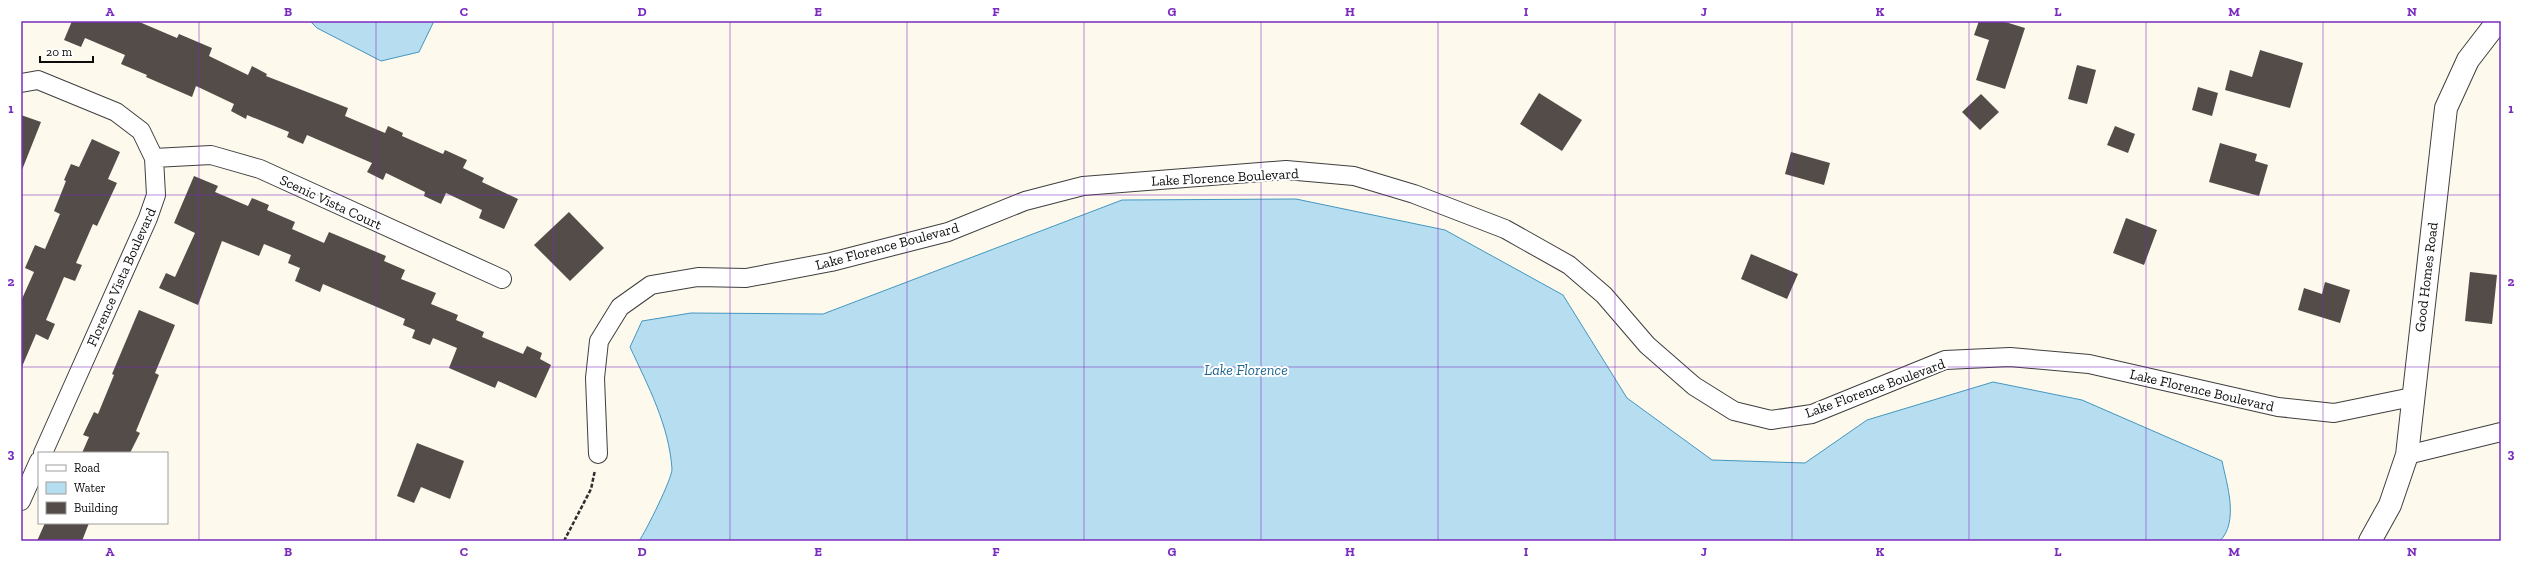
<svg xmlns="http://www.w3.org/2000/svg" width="2522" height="562" font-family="'Zilla Slab',serif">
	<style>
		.water { fill: #b6def0; stroke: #4496c0 }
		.building { fill: #534c49 }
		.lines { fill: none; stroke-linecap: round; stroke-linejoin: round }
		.minor-casing { stroke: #3f3f3f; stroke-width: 20 }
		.tertiary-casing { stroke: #3f3f3f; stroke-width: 24 }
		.path { stroke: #2e2e2e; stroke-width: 2.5; stroke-dasharray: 4 2; stroke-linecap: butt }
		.minor { stroke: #fff; stroke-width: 18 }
		.tertiary { stroke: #fff; stroke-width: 22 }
		.grid { fill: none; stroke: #7b2cbf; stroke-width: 1; stroke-opacity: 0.55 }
		.labels { text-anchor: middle; stroke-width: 4; stroke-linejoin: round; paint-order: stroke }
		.street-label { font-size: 14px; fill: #0c0c0c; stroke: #fff }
		.water-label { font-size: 15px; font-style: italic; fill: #216791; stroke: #fff }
		.neatline { fill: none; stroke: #7b2cbf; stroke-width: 1.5 }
		.grid-label { font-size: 13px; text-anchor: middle; font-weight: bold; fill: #7b2cbf }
	</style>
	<rect width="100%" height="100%" fill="#fdf9ec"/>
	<!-- water -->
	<path class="water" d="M310,21H434L419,52L381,61L317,28Z
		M1296,199L1445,230L1563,295L1627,398L1712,460L1805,463L1867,420L1993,382L2082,400L2222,461C2227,485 2239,521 2220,541H639C646,531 672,479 672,469C669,425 648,386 630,347L642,321L691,313L823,314L1122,200Z"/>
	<!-- building -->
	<path class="building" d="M72,21H137L177,38L179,34L212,48L209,56L248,75L252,66L267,74L266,76L348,108L345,116L385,133L388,126L403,133L402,136L443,154L445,150L467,160L463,168L484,178L482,182L518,199L504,229L479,218L482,210L446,193L441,204L424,196L425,192L386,173L383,180L367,172L372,163L307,135L303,144L287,137L289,132L247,115L246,119L231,111L234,104L196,86L192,97L146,77L147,75L121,64L125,55L85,38L81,47L64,40Z
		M1979,21H2002L2025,28L2005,89L1976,80L1989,40L1974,35Z
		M2260,50L2303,63L2290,108L2225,90L2230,70L2252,77Z
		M2077,65L2096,70L2087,104L2068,99Z
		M2198,87L2218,93L2212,116L2192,110Z
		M1539,93L1582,120L1562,151L1520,124Z
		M1981,94L1999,112L1980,130L1962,112Z
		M21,115L41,122L22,170L21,169Z
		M2115,126L2135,134L2128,153L2107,145Z
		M92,139L120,152L108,179L117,183L97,226L93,224L76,263L82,265L75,281L64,277L46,320L55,324L48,340L36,334L21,369V301L34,272L25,268L35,245L45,249L60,214L54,211L66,181L64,180L71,164L79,167Z
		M2220,143L2257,154L2255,161L2268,165L2259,196L2209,182Z
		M1791,152L1830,163L1824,185L1785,174Z
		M194,176L218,186L215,192L248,206L252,198L269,205L267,210L295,222L292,229L324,243L329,232L386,256L384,261L405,270L401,279L436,293L431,304L458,315L456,320L484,332L482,337L523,354L527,346L542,353L540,359L551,365L536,398L498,381L495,388L449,368L457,348L433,338L430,345L412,338L415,330L403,325L405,319L323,284L320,292L295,281L300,268L288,263L291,255L264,244L259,256L222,241L198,305L159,288L166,273L175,277L195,233L174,223Z
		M569,212L604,248L570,281L534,245Z
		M2126,218L2157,230L2144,265L2113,253Z
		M1751,254L1798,274L1787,299L1741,279Z
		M2470,272L2497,275L2492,324L2465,321Z
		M2325,282L2350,290L2340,323L2298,310L2304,288L2322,294Z
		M139,310L175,325L155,373L159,375L136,431L140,433L130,453H82L89,437L83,435L94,412L98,414L114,375L112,374Z
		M417,443L464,461L450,499L421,487L414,503L397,496Z
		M45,523H89L82,541H37Z"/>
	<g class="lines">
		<defs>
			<path id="minor" d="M21,83L38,80L116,112L141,131L154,158L156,195L148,218L43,453
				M154,158L211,155L260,169L502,279
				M598,454L595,378L599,341L620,307L651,285L698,277L746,278L831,262L948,232L1025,201L1083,186L1286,170L1354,176L1414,194L1505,229L1569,265L1604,295L1647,345L1694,386L1734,411L1771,420L1812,414L1945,360L2010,357L2089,364L2278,407L2334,413L2412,397
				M2407,455L2501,432
				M21,501L39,461"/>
			<path id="tertiary" d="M2370,541L2390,505L2407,455L2446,108L2468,60L2498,21"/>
		</defs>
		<!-- minor casing -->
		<use href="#minor" class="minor-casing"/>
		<!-- tertiary casing -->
		<use href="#tertiary" class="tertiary-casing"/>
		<!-- path -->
		<path class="path" d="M564,541L591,489L595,470"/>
		<!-- minor -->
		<use href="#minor" class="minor"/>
		<!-- tertiary -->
		<use href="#tertiary" class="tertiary"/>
	</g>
	<!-- grid -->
	<path class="grid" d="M199,21V541M376,21V541M553,21V541M730,21V541M907,21V541M1084,21V541M1261,21V541M1438,21V541M1615,21V541M1792,21V541M1969,21V541M2146,21V541M2323,21V541M21,195H2501M21,367H2501"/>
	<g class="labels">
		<!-- street labels -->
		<g class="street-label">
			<text transform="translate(1225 177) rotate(-3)" y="5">Lake Florence Boulevard</text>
			<text transform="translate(331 202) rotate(25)" y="5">Scenic Vista Court</text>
			<text transform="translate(887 246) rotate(-15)" y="5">Lake Florence Boulevard</text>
			<text transform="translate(121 277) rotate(-66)" y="5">Florence Vista Boulevard</text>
			<text transform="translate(2426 277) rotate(-83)" y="5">Good Homes Road</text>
			<text transform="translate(1875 388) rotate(-20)" y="5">Lake Florence Boulevard</text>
			<text transform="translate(2202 390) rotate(13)" y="5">Lake Florence Boulevard</text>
		</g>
		<!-- water labels -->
		<g class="water-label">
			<text x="1246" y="375">Lake Florence</text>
		</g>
	</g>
	<!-- border -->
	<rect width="2522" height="562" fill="none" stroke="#ffffff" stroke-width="44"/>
	<!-- legend -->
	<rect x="38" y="452" width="130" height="72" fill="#ffffff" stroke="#9e9e9e"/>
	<rect x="46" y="465" width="20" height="6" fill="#ffffff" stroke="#9e9e9e"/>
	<text x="74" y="472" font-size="12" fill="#0c0c0c">Road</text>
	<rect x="46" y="482" width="20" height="12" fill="#b6def0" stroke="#9e9e9e"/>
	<text x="74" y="492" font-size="12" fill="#0c0c0c">Water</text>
	<rect x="46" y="502" width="20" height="12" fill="#534c49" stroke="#9e9e9e"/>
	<text x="74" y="512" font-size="12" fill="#0c0c0c">Building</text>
	<!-- scale -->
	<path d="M40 56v6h53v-6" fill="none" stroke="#0c0c0c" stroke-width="2"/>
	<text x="46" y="56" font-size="12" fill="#0c0c0c" stroke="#ffffff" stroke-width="3" paint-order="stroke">20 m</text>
	<rect x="22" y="22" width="2478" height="518" class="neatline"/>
	<g class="grid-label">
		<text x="110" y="16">A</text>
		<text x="288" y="16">B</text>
		<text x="464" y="16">C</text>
		<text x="642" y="16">D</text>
		<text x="818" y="16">E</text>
		<text x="996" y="16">F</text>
		<text x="1172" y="16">G</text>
		<text x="1350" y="16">H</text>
		<text x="1526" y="16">I</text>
		<text x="1704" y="16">J</text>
		<text x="1880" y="16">K</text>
		<text x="2058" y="16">L</text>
		<text x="2234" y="16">M</text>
		<text x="2412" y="16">N</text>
		<text x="11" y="113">1</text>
		<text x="2511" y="113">1</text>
		<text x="11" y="286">2</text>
		<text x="2511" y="286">2</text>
		<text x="11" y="458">3</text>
		<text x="2511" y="458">3</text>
		<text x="110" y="556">A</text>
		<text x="288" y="556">B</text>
		<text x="464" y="556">C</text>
		<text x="642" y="556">D</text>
		<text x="818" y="556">E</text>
		<text x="996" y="556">F</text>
		<text x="1172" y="556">G</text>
		<text x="1350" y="556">H</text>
		<text x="1526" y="556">I</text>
		<text x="1704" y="556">J</text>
		<text x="1880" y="556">K</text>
		<text x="2058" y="556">L</text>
		<text x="2234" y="556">M</text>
		<text x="2412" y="556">N</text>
	</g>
</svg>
